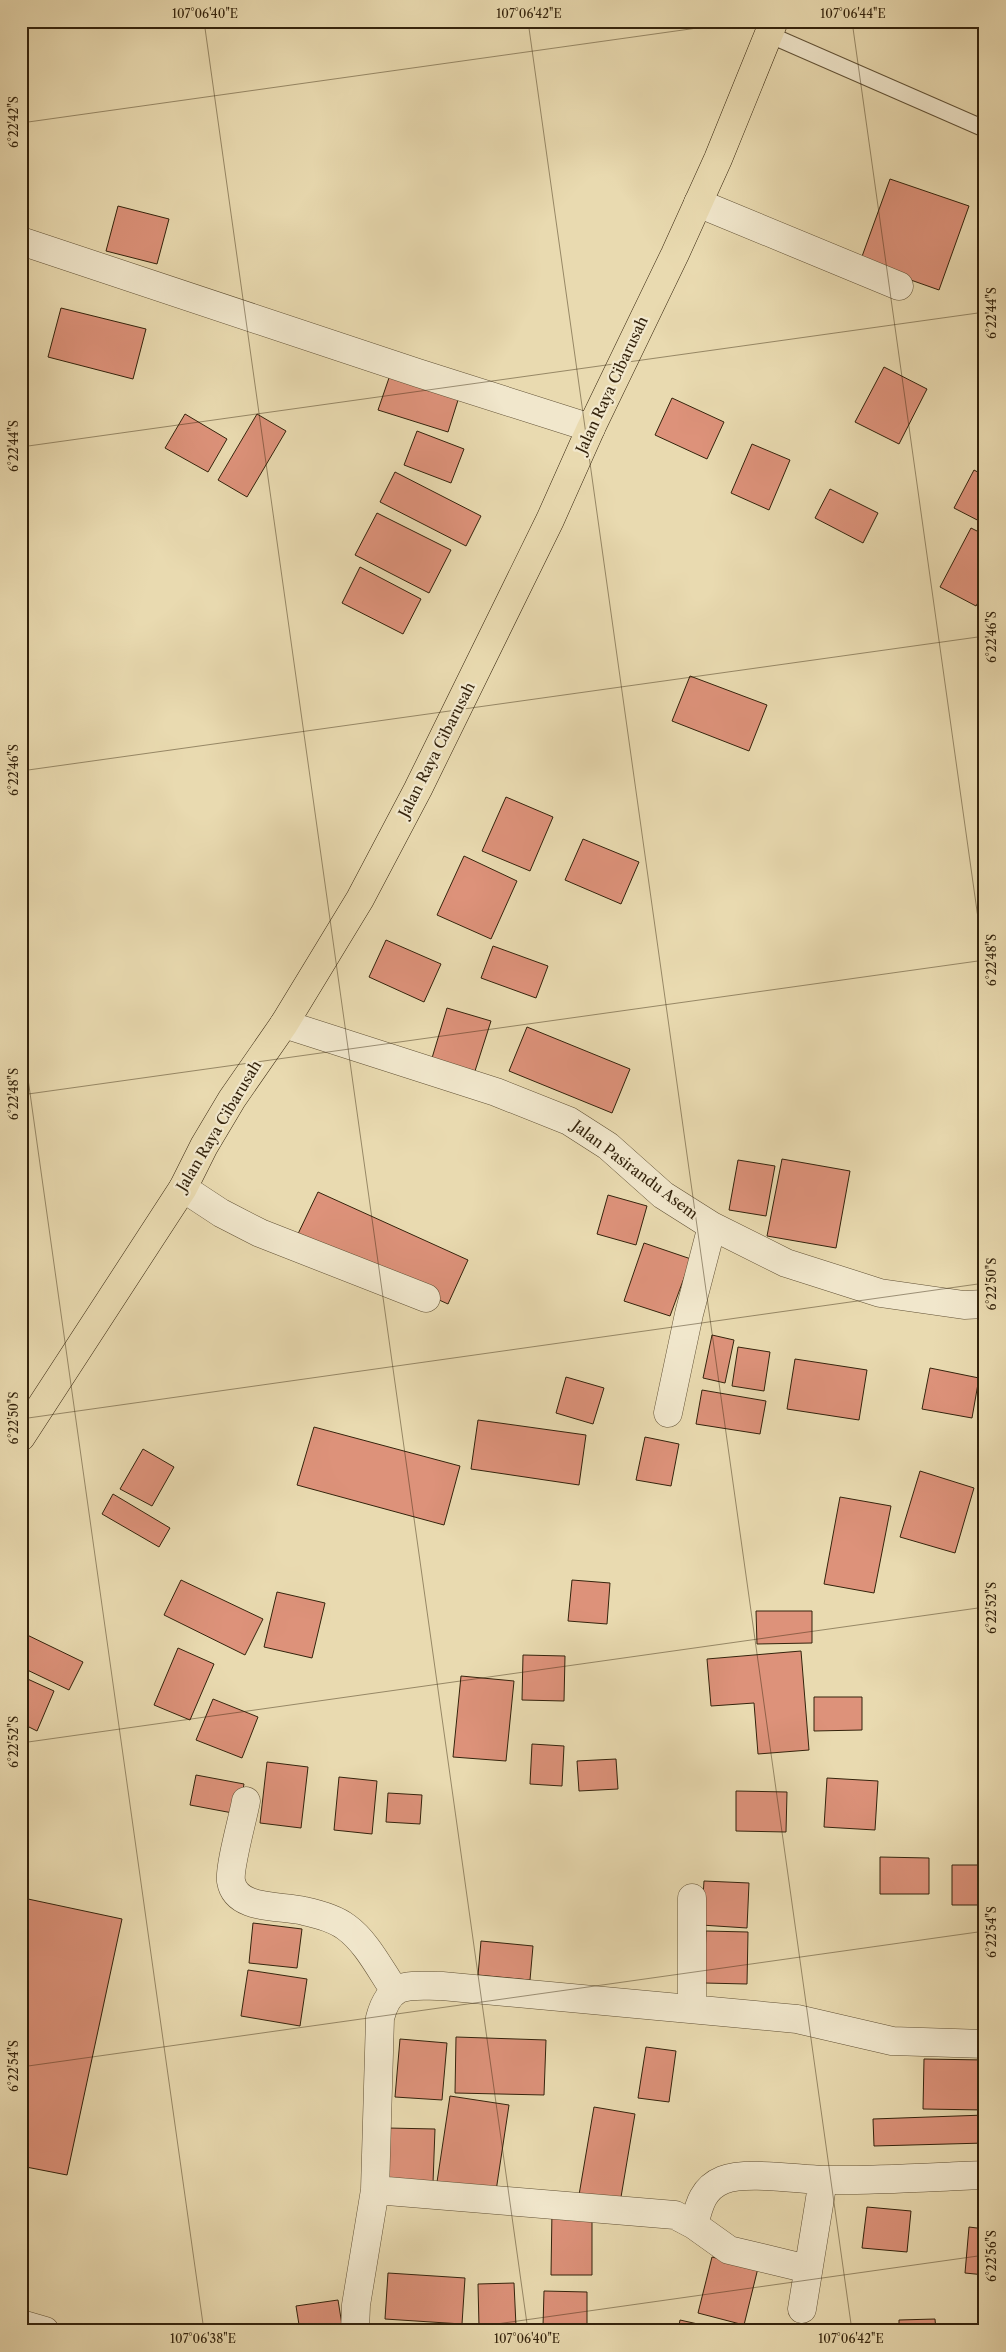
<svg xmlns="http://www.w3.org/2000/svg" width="1006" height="2352" font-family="'Libre Caslon Text',serif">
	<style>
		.building { fill: #dd927a; stroke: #34230c }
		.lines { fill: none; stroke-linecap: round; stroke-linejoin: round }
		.service-casing { stroke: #615135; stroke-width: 18 }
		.minor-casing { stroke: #615135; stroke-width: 29 }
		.primary-casing { stroke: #34230c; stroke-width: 29 }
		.service { stroke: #f1e7cc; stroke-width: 16 }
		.minor { stroke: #f1e7cc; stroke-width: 28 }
		.primary { stroke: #e9dab0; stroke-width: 28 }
		.ticks { fill: none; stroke: #34230c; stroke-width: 1; stroke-opacity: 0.45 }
		.labels { text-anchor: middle; stroke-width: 4.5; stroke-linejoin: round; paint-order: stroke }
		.street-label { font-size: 15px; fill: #34230c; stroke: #f1e7cc }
		.neatline { fill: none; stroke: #34230c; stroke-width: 2 }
		.ticks-label { font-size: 12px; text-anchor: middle; fill: #34230c }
	</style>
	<rect width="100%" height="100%" fill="#e9dab0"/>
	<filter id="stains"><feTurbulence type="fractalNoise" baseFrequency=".004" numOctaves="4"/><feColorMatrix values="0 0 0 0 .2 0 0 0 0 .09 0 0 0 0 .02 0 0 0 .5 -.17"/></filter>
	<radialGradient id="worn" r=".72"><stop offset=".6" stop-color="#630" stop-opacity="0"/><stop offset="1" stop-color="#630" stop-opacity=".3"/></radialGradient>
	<!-- building -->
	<path class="building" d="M890,179L969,206L939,290L860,262Z
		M118,206L169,219L157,264L106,251Z
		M61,308L146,329L133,379L48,357Z
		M884,367L927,389L899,444L855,422Z
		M390,375L459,397L448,432L378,410Z
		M672,398L724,422L707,459L655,435Z
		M185,414L227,439L208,472L165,448Z
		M257,414L286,431L247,497L218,480Z
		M417,431L464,449L451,483L404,465Z
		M752,444L790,460L769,510L731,493Z
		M974,470L985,476V524L954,508Z
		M395,472L481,516L466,546L380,502Z
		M830,489L878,513L863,543L815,518Z
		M377,513L451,550L429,593L355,555Z
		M971,528L985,535V590L976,606L940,587Z
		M360,567L421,599L403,634L342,603Z
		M690,676L767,705L749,751L672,721Z
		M506,797L553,817L530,871L482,851Z
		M583,839L639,862L621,904L565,880Z
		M464,856L517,881L491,939L437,915Z
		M386,940L441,964L424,1002L369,977Z
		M493,946L548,966L536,998L481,978Z
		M447,1008L491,1021L475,1071L432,1058Z
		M527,1027L630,1069L612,1113L509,1071Z
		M782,1159L850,1171L836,1248L767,1236Z
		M738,1160L775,1166L766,1216L729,1210Z
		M318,1192L468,1260L448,1304L297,1236Z
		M608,1195L647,1206L636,1245L597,1234Z
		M644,1243L691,1259L670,1316L624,1301Z
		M712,1335L734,1340L725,1383L703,1378Z
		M738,1347L770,1352L764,1391L732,1386Z
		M795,1359L867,1370L859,1420L787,1409Z
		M930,1368L979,1378L972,1418L922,1409Z
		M566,1377L604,1388L593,1424L556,1413Z
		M702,1390L766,1401L760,1434L696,1424Z
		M478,1420L586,1435L579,1485L471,1469Z
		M314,1427L460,1466L444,1525L297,1485Z
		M645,1437L679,1444L671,1486L636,1480Z
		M143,1449L174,1467L152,1506L120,1489Z
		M920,1471L974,1488L955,1553L900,1537Z
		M113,1494L170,1528L159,1547L102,1514Z
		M840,1497L891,1506L874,1593L824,1584Z
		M181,1580L263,1619L245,1655L164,1615Z
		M572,1580L610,1583L607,1624L568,1621Z
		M277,1592L325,1603L312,1658L264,1647Z
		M756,1611H812V1643L757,1644Z
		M21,1632L83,1662L69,1690L21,1667Z
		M178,1648L214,1664L190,1720L154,1705Z
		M801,1651L809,1750L758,1754L754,1703L711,1706L707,1659Z
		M523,1655L565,1656L564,1701L522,1700Z
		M21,1676L54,1691L37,1731L21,1723Z
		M461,1676L514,1681L506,1761L453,1757Z
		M814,1697H862V1730L814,1731Z
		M213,1699L258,1717L242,1758L196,1740Z
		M532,1744L564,1746L562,1786L530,1784Z
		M616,1759L618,1789L579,1791L577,1761Z
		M267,1762L308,1767L301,1828L260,1823Z
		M196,1775L244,1784L238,1814L190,1805Z
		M339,1777L377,1781L372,1834L334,1830Z
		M827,1778L878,1781L875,1830L824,1827Z
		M736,1791L787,1792L786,1832L736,1831Z
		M388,1793L422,1795L420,1824L386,1822Z
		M880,1857L929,1858V1894H880Z
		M952,1865H985V1905H952Z
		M704,1881L749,1883L747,1928L701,1925Z
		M28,1899L122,1919L67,2175L21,2166V1928Z
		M253,1923L302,1929L297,1968L249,1963Z
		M706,1931L748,1932L747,1984L704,1983Z
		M481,1941L533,1946L530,1980L478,1975Z
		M248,1970L307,1979L300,2026L241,2016Z
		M456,2037L546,2040L544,2095L455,2093Z
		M400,2039L447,2043L442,2100L395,2097Z
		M646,2047L676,2051L669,2102L638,2098Z
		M924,2059L985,2060V2110L923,2109Z
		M450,2096L509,2105L496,2191L437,2182Z
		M594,2107L635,2114L620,2203L579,2195Z
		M985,2115V2143L874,2146L873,2119Z
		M388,2128L435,2129L433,2183L386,2181Z
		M867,2207L911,2211L907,2252L862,2248Z
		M552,2210H592V2275H551Z
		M969,2227L985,2229V2275L965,2273Z
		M712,2257L758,2268L744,2325L698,2313Z
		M388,2273L465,2278L462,2324L385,2319Z
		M514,2283L516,2326L479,2327L478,2284Z
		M544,2291L587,2292V2327L543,2326Z
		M338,2300L343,2331H300L296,2306Z
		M935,2319L936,2331H899V2320Z
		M680,2320L729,2331H678Z"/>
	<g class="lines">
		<defs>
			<path id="service" d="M770,35L985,129"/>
			<path id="minor" d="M698,203L899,286
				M21,241L418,373L591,428
				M284,1024L496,1092L569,1121L608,1146L663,1195L712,1226L786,1263L880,1293L964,1305L985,1304
				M183,1188L221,1213L260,1233L426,1298
				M668,1413L689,1314L712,1226
				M246,1801C243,1818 229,1867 231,1881C236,1911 281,1905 304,1911C318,1914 334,1918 346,1927C367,1942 381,1971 395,1991
				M692,2008V1898
				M375,2190L675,2215L694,2225C699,2205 703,2188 723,2180C745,2171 796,2179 822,2180C876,2181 931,2177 985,2175
				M694,2225L729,2250L808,2269
				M802,2309L823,2180
				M21,2324L45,2331
				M355,2331L356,2305L375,2190L380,2018C390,1980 409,1986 442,1986L797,2019L892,2041L985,2044"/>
			<path id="primary" d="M21,1437L183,1188L204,1146L232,1099L284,1024L360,899L418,789L550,520L591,428L675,254L718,159L774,21"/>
		</defs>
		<!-- service casing -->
		<use href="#service" class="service-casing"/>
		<!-- minor casing -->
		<use href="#minor" class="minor-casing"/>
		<!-- primary casing -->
		<use href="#primary" class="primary-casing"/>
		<!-- service -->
		<use href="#service" class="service"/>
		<!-- minor -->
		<use href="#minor" class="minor"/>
		<!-- primary -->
		<use href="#primary" class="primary"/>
	</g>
	<!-- ticks -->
	<path class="ticks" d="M204,21L528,2331M528,21L852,2331M852,21L985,968M21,123L747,21M21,447L985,312M21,771L985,636M21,1029L204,2331M21,1095L985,960M21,1419L985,1283M21,1743L985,1607M21,2067L985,1931M447,2331L985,2255"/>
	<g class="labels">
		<!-- street labels -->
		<g class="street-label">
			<text transform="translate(612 385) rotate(-65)" y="5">Jalan Raya Cibarusah</text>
			<text transform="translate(437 750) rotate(-63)" y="5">Jalan Raya Cibarusah</text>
			<text transform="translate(219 1126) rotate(-59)" y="5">Jalan Raya Cibarusah</text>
			<text transform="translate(635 1170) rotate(37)" y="5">Jalan Pasirandu Asem</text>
		</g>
	</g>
	<!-- margin -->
	<rect width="1006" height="2352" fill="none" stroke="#e9dab0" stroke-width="55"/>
	<rect x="28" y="28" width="950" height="2296" class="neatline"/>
	<g class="ticks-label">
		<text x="205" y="18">107°06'40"E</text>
		<text x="529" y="18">107°06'42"E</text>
		<text x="853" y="18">107°06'44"E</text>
		<text transform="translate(14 122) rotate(-90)" y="4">6°22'42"S</text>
		<text transform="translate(992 313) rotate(-90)" y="4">6°22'44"S</text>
		<text transform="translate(14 446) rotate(-90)" y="4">6°22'44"S</text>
		<text transform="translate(992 637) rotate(-90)" y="4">6°22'46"S</text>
		<text transform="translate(14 770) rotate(-90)" y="4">6°22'46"S</text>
		<text transform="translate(992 960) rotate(-90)" y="4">6°22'48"S</text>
		<text transform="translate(14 1094) rotate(-90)" y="4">6°22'48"S</text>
		<text transform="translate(992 1284) rotate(-90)" y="4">6°22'50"S</text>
		<text transform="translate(14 1418) rotate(-90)" y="4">6°22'50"S</text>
		<text transform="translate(992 1608) rotate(-90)" y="4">6°22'52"S</text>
		<text transform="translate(14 1742) rotate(-90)" y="4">6°22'52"S</text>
		<text transform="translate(992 1932) rotate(-90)" y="4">6°22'54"S</text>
		<text transform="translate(14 2066) rotate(-90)" y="4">6°22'54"S</text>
		<text transform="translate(992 2256) rotate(-90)" y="4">6°22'56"S</text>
		<text x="203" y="2343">107°06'38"E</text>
		<text x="527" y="2343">107°06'40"E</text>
		<text x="851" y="2343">107°06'42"E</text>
	</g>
	<rect width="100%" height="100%" filter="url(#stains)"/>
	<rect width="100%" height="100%" fill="url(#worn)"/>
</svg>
